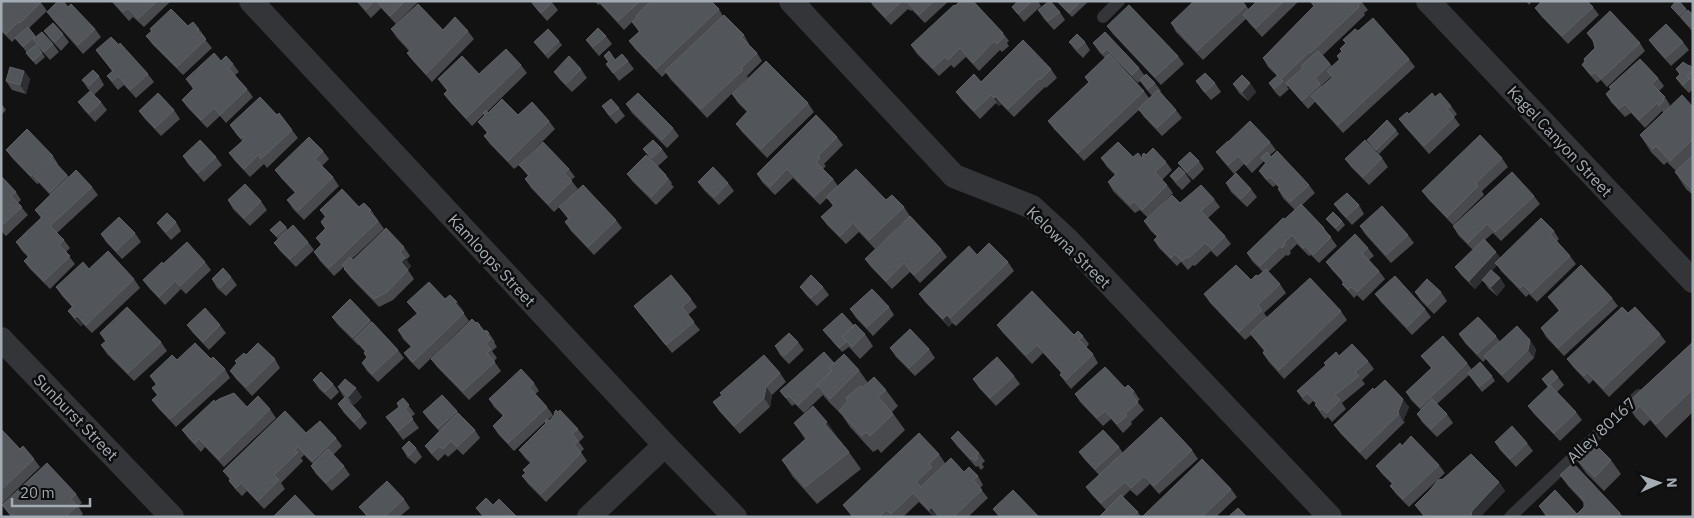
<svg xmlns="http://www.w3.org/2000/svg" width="1694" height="518" font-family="'IBM Plex Sans',sans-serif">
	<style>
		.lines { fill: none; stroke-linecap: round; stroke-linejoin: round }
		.service { stroke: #333538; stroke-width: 12 }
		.minor { stroke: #333538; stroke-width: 24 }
		.wall { fill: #484a4e; fill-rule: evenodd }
		.shaded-wall { fill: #2e2f32 }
		.building { fill: #525559; stroke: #5e6267 }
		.labels { text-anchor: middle; stroke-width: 5; stroke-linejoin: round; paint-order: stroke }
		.street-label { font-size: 16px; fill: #a3acb4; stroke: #0d0d0e }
	</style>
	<rect width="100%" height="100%" fill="#121213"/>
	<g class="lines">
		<!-- service -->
		<path class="service" d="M1103,17L1119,1
			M1510,517L1639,395"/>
		<!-- minor -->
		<path class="minor" d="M251,1L665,445L735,517
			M791,1L954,176L1032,207L1067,239L1330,517
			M1428,1L1693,281
			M1,339L172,517
			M589,517L665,445"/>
	</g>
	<!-- wall -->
	<path class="wall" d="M1,1H40L47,11L29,28L36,37L53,44L59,52L50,60L38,47L45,57L36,65L26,53H27L16,38L12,42L1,31Z
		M111,1H171L144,27L133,17L129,21Z
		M356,1H419L396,24L381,8L371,18Z
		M551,1L558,10L547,21L538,11L532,3Z
		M595,1H711L719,9L723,16L744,35L749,44H748L757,53L762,61L747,76L748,78L707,118L671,80L666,73L662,77L635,49L629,41L639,32L632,22L624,30L600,4L598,5Z
		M870,1H949L925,23L912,10L911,11L908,9L891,25L873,6Z
		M1018,1H1038L1041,6L1024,22L1012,7Z
		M1056,1H1089L1072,17Z
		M1253,1H1299L1262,37L1249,23L1246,19L1203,60L1176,32L1171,23L1246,6L1249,9L1255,3Z
		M1310,1H1361L1368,10L1364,13L1365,15L1323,55L1332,66L1339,60L1337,56L1342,52L1340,49L1346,43L1343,40L1358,31L1409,59L1415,67L1343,133L1315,102L1308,109L1288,86L1287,87L1289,89L1280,97L1275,92L1269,83L1277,76L1268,67L1263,58L1314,6ZM1331,77H1332L1322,86H1321Z
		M1526,1H1532L1529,5Z
		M68,7L95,29L101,37L83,54L53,20L47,12Z
		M1593,7L1599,15L1568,44L1541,16L1535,8Z
		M1671,7L1686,9L1693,15V30L1692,31Z
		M1038,10L1060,12L1065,20L1054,30L1044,19Z
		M188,26L199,29L205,37L204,38L212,48L183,75L152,44L146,36L151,31L150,29Z
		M1107,26L1178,56L1184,64L1161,85L1113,34Z
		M391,29L468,31L474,39L432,82L413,61L407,53L409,51L397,38Z
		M44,31L63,34L69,42L61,51L50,39Z
		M1105,32L1139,68L1145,76L1155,83L1161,91L1160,92L1176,110L1182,118L1162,136L1144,117L1139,110L1084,161L1054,129L1048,121L1089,82L1085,77L1105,58L1099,52L1093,43ZM1113,58L1138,83L1140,81L1146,89L1152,96L1149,98L1144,91Z
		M1003,33L1009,41L1007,43L1009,46L1002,52L1000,50L979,71L966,57L954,68L951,65L939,76L917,54L911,45Z
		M1587,33L1640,43L1645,51L1607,87L1601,80L1597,83L1588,73L1582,65L1595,48L1594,43Z
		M606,36L612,44L599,56L592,48L586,40Z
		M1649,40L1683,42L1689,50L1671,66L1655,48Z
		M559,41L562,45L548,59L534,42Z
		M1069,42H1085L1090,50L1083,58L1075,50Z
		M119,45L148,74L154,82L136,98L124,85L118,90L113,84L107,76L112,71L96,50Z
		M604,56L615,60L628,61L634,69L619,81L606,64L608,62Z
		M221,61L233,64L239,72L235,75L247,89L253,97L226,123L220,116L207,128L188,108L182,100L193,89L186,79Z
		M521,65L527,73L487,112L488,113L518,115L549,121L555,129L525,159L569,169L575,177L571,180L578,189L554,212L531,188L525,179L528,176L519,165L514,169L490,144L484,136L487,133L478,122L485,115L484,114L472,126L450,102L444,94L447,91L438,79L479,74Z
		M1689,66L1693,68V89L1689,93L1682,86L1676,78L1680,74L1676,69Z
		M581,69L587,78L572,92L560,80L554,72Z
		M1051,69L1057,78L1046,88L1045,87L1014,117L1001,104L999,106L996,103L980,119L962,100L956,92L981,82Z
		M24,71L30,79L26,94L12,90L6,81Z
		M99,76L104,85L94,95L88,89L82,80Z
		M1658,78L1664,86L1659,91L1665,97L1670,105L1669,107H1693V195L1686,189L1675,172L1676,171L1667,162L1664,165L1651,152L1640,135L1664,113L1662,111L1645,128L1631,113L1625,117L1611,102L1606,94Z
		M1196,81L1215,83L1221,92L1211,100L1202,90Z
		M1250,83L1256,92L1248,101L1239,93L1233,84Z
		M732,94L808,103L814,112L767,158L742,132L736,124L747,112L738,103Z
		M1435,97L1451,106L1457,114L1454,117L1460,125L1429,154L1405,127L1399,119L1409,114Z
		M78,102H101L107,110L95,122L84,110Z
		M1,103L6,110L1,115Z
		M626,104L673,128L679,136L667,148L632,113Z
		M602,106L619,108L625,116L616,124L608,115Z
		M174,110L180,119L161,136L145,119L139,111Z
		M230,125L292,130L298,138L267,168L264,164L250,177L235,161L229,153L242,141L236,134Z
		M1396,130L1399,134L1379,154L1367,140Z
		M837,137L843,145L824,164L826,166L823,169L833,179L838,186L886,200L904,207L910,216L875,249L859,232L846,244L827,225L821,217L833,206L827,198L820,205L793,178L775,195L762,182L757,174Z
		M1270,142L1276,150L1270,155L1309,185L1315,193L1302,205L1324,228L1337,246L1319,263L1311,255L1309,256L1297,244L1290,251L1291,253L1288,256L1286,255L1268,272L1280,284L1286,293L1264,313L1267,317L1341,311L1347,320L1284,379L1268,361L1263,353L1264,351L1256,341L1251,335L1245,340L1210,303L1204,294L1251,280L1258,276L1263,272L1252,261L1247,253L1285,219L1295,210L1283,198L1278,189L1279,188L1276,185L1273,187L1265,179L1259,171L1265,163L1264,161L1252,173L1244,164L1234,174L1222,160L1216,152Z
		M643,149H662L668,157L658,166L666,175L672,183L671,184L674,187L656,205L633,182L627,174L648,156Z
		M6,150L53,156L58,164L57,165L69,177L92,187L98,195L57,233L64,240L70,248L66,252L75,264L50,289L30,269L24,261L28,257L22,251L16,242L41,218L35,210L50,195L39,183L37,184L12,158Z
		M323,151L329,159L322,166L333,177L339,186L304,220L293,209L287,200L295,193L281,178L275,170Z
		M1146,155L1166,162L1172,170L1162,180L1167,185L1173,193L1148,218L1140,210L1135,213L1113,191L1108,182L1115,175L1107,167L1101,158H1142Z
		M183,156L216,157L222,165L204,182L188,164Z
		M1382,158L1388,167L1369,185L1351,167L1345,159Z
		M1502,158L1508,167L1482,191L1484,195L1453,225L1428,199L1422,191Z
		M1199,161L1204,169L1193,180L1184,171L1178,163Z
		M1185,173L1191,181L1182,190L1176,184L1170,176Z
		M1,176L16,192L21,200L18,203L28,215L6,236L1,231Z
		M698,182L728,183L734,191L719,205L704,190Z
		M1226,183L1251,189L1257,197L1247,207L1231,192Z
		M1534,196L1540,204L1501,241L1493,233L1485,240L1500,258L1554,231L1559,239L1557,241L1570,256L1576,264L1537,302L1529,294L1526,297L1501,271L1497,265L1492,271L1500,278L1505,286L1497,296L1488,288L1483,280L1475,289L1461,275L1455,267L1473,250L1458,235L1453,226Z
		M1214,199L1220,207L1208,218L1225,236L1231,244L1217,257L1211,251L1195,266L1193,265L1188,270L1181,262L1177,266L1159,248L1154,240L1157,237L1150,230L1144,221L1180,203Z
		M228,200L261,201L267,210L250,226L233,209Z
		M1334,204L1359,205L1364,214L1352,225L1340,212Z
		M359,207L371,210L384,229L352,259L353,260L404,247L410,256L406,260L411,266L408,270L414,279L393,300L379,307L350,277L344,269V267L334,276L320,261L314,252L321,245L316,238L325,229L321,222L325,217L320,210Z
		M559,207L616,220L622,228L594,255L571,231L565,222L568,219Z
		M1326,219L1342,221L1345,225L1338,232Z
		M176,222L181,231L171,240L163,231L157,223Z
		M1360,226L1408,235L1414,243L1391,263L1365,234Z
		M286,227L288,230L308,242L314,250L296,267L280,251L274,243L278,239L270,230Z
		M135,233L141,242L122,259L106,242L101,234Z
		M1368,248L1374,256L1369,260L1379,271L1385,279L1363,301L1357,295L1354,298L1342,284L1344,283L1342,281L1332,270L1326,262Z
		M941,249L947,257L920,283L910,272L892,289L871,267L865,259Z
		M205,262L211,270L186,294L181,289L165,305L149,288L143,280Z
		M1008,262L1014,271L956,326L952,323L949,327L925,302L919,294Z
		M89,269L134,279L140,288L92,333L83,324L81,326L74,319L68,311L72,307L62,296L56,287Z
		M231,277L237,285L226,296L217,288L212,279Z
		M800,287H823L829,295L817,306L806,295Z
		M1415,292H1441L1447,301L1434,314L1421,301Z
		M1375,294L1425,309L1431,317L1412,335L1381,302Z
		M1548,297L1612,298L1618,306L1564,356L1546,337L1541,328L1559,311Z
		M691,299L697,307L688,315L700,330L672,353L640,314L634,306Z
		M407,302L463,310L462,311L469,321L419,370L410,361L404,353L411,347L403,339L398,330L417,314Z
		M889,307L894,315L873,336L856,318L850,309Z
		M1628,313L1660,334L1666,342L1609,397L1593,380L1589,384L1573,367L1567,359Z
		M332,317L370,320L398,350L404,358L378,382L367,371L362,363L367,358L364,353L365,352L359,345H358L338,325Z
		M476,323L480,325L485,331L489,333L495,342H494L497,347L492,351L497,358L494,361L501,371L469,400L437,367L431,359Z
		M187,325H220L226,333L209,350L193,333Z
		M997,325L1083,336L1089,344L1086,348L1093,354L1098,363L1071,389L1066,383L1060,375L1061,373L1043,353L1032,364L1003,333Z
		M854,326L865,334L873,346L860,359L849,347L842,352L823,330Z
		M100,333L161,342L167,351L134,381L107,354L101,345L106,342Z
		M1459,334L1496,336L1500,342L1536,349L1534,358L1508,383L1490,364L1486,359L1483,362L1465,343Z
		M798,342L804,350L789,364L780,355L775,346Z
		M1693,342V412L1666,438L1650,420L1644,426L1636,418L1626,404Z
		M890,348L929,349L935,358L915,376L896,357Z
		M246,355L275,359L280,368L252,396L236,379L230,371Z
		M1339,356L1368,361L1374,369L1362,380L1365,384L1342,403L1346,409L1332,422L1328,417L1325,419L1321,414L1315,405L1316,404L1313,401L1309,405L1303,400L1297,391Z
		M1421,356L1467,363L1472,370L1492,376L1495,381L1482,392L1469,375L1437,404L1447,414L1453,423L1437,437L1422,422L1417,414L1421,410L1411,400L1406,392L1431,368Z
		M211,359L225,369L230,378L176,427L158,408L152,400L157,395L152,388L156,385L150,376L177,360Z
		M834,363L859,370L868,383L886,390L898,406L892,412L905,430L881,453L878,449L873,452L850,427L842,415L828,401L823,395L804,413L795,404L792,406L780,391Z
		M780,373L786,382L772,395L770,407L740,434L719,411L713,402Z
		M1014,376L1020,384L996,406L979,388L973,379Z
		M1558,377L1564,385L1557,392L1576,412L1582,420L1560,441L1534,414L1528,406L1548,387L1542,379Z
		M313,380L333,384L339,392L331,400L319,389Z
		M534,383L539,391L535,394L547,407L553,415L548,420L549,421L555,415L554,413L578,429L584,437L579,442L584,449L581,452L587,461L546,502L528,484L522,476L525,473L523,470L530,463L525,458L519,450L546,423L545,422L514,451L498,434L493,426L503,416L494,407L489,399Z
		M338,387L362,397L354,405L343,396Z
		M1125,388L1134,391L1140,400L1137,401L1144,410L1131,422L1132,424L1123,433L1111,419L1103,426L1080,402L1075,394Z
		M1374,390L1409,407L1403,421L1405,422L1366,460L1340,433L1334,425Z
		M403,398L415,414L411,417L419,428L403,440L386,417L399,407Z
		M338,404L361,415L367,423L360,430L344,413Z
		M247,407L270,409L276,418L224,467L205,447L201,452L188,438L182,430Z
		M457,411L459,414L475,430L480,438L463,455L457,449L448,457L445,454L438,461L431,454L425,446L439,431L429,420L423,412Z
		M794,423L839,439L849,452L861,469L817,504L793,477L782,460L805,439Z
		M1,429L20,449L34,459L40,467L3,503L1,501Z
		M306,433L336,438L342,446L333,455L344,466L350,475L332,491L316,474L311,466L313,464L304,455L301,458L303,461L281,483L285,489L264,509L247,491L242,496L235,489L229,481L230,480L223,471Z
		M951,438L979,453L985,461L982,464L984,467L981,470L978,466L976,467L957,446Z
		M1495,442L1527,443L1533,451L1516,467L1500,450Z
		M1402,446L1439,465L1445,473L1409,507L1396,494L1390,486L1392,484L1382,474L1376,466Z
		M1119,447L1123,453L1192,450L1198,459L1159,494L1150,484L1137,496L1130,490L1123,497L1138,512L1141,517H1099L1106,510L1092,495L1086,487L1099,475L1085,460L1079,452Z
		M402,448H416L422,457L415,464L407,457Z
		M939,454L945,463L964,472L978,476L983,485L980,488L988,498L968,517H938L937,516L936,517H934L919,502L903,517H852L843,505Z
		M1576,459L1611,460L1621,474L1604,491L1586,473Z
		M1560,475L1620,513L1623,517H1546L1539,506L1577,514L1584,507V503L1568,486Z
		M1499,482L1505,491L1480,517H1424L1415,505Z
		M1231,489L1237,497L1216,517H1143Z
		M76,494L82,503L78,506L83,514L80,517H11L2,505Z
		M404,499L410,508L399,517H367L359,507Z"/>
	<!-- shaded-wall -->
	<path class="shaded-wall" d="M24,71L30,79L26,94L20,85Z
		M1250,83L1256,92L1248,101L1242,92Z
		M995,96L1001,104L999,106L994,98Z
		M1496,252L1502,260L1495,263L1497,265L1475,289L1469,281Z
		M405,258L411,266L407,271L401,262Z
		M1500,278L1505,286L1497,296L1491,287Z
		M457,302L463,310L461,312L455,303Z
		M947,315L952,323L949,327L943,319Z
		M77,316L83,324L81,326L75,318Z
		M1530,340L1536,349L1534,358L1528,350Z
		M766,387L772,395L770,407L764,398Z
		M356,388L362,397L354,405L348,397Z
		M1403,399L1409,407L1403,421L1398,412Z
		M827,422L839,439L837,441L825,424Z
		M1499,482L1505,491L1480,517H1472L1471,516L1472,511Z
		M931,507L937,516L936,517H934L929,510Z"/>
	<!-- building -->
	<path class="building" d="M1,1H40L41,2L20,23L18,22L6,34L1,29Z
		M58,1H63L68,7L71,4L95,29L78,45L47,12Z
		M113,1H157L138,19L128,8L123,12Z
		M358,1H374L366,10Z
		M376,1H405L390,16Z
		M533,1H551L552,2L541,13L532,3Z
		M599,1H640L618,21Z
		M651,1H711L719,9L656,69L629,41L640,31L632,22L637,17L636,16Z
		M871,1H902L885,17Z
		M903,1H934L919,15L906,1L905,3Z
		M960,1H973L1003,33L1001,35L1004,37L997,44L994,41L973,63L960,48L948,60L945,57L933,68L911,45L954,5L955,6Z
		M1018,1H1032L1018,14L1012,7Z
		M1049,1H1050L1060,12L1048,21L1038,10Z
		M1058,1H1081L1069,13Z
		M1194,1H1242L1246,6L1197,51L1171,23Z
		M1257,1H1284L1256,28L1243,15Z
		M1310,1L1362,2L1358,5L1359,7L1310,53L1309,52L1281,79L1283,81L1274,89L1269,83L1278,75L1263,58L1314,6Z
		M1542,1H1587L1593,7L1562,36L1535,8Z
		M1676,1H1679L1686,9L1679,15L1671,7Z
		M418,4L443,30L455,17L468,31L426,74L407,53L411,50L391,29Z
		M1129,5L1178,56L1155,77L1107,26Z
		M171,9L188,26L193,22L199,29L197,30L206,39L177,67L146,36L152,31L150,29Z
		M1688,10L1693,15V23L1689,26L1681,17Z
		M1610,11L1640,43L1601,79L1595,72L1592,75L1582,65L1585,61L1584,59L1595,48L1593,40L1587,33Z
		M724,15L744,35L741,37L757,53L741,68L743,70L701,109L665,71Z
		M1373,18L1409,59L1338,125L1311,96L1333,77L1327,71L1340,59L1337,56L1342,51L1340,49L1346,43L1343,40L1355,29L1358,31Z
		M53,23L63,34L55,42L44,31Z
		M1666,24L1683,42L1665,58L1649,40Z
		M28,27L35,36L23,47L15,38Z
		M598,28L606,36L593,47L586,40Z
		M548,29L559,41L545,54L534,42Z
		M42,32L53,44L44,52L33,39Z
		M1105,32L1139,68L1132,75L1107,49L1103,53L1093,43Z
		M1077,34L1085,42L1077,49L1069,42Z
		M111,37L119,45L120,43L148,74L130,90L118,76L112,81L107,76L113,71L96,50Z
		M1023,40L1051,69L1040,80L1039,79L1008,109L995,96L994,98L991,95L974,111L956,92L974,74L981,82Z
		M36,45L42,53L33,61L26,53Z
		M506,49L521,65L466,118L444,94L448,90L438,79L462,56L479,74Z
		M609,51L615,60L622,54L628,61L613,73L606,64L609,62L604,56Z
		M1318,51L1330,64L1315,78L1320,84L1302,101L1286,83L1303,68L1301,66Z
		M214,53L221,61L226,56L233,64L228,68L247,89L220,115L214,108L201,120L182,100L194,88L186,79Z
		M1109,54L1144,91L1078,153L1048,121L1089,82L1085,77Z
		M569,56L581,69L566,84L554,72Z
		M1640,59L1658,78L1652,84L1665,97L1663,99L1664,100L1659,106L1657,103L1639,120L1625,104L1619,109L1606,94L1611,89L1609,87Z
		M766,61L808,103L761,149L736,124L748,111L732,94Z
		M1683,62L1689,66V65L1693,68V71L1687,76L1689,79L1683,85L1676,78L1680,74L1676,69Z
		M10,67L24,71L20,85L6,81Z
		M93,70L99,76L89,86L82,80Z
		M1693,71V82L1687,76Z
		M1205,73L1215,83L1205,92L1196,81Z
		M1146,74L1155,83L1148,89L1140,80Z
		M1242,75L1250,83L1242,92L1233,84Z
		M1158,90L1176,110L1157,128L1138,109Z
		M90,91L101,102L89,113L78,102Z
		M158,93L174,110L155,128L139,111Z
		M638,93L673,128L662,140L626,104Z
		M1432,93L1435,97L1440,93L1451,106L1447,109L1454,117L1424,146L1399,119L1407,112L1409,114Z
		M1682,95L1693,107V139L1670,161L1656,146L1653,149L1640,135Z
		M260,97L277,115L279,113L292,130L261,159L259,157L261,155L259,154L244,169L229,153L245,139L243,136L241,138L230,125Z
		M502,99L518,115L532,102L549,121L508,161L484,136L488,132L478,122L485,115L483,113L486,110L488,113Z
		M611,99L619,108L610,115L602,106Z
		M816,115L837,137L818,156L820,158L816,162L833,179L814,197L787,169L770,187L757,174Z
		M1387,120L1396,130L1376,150L1367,140Z
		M1250,121L1270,142L1246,165L1238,156L1228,165L1216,152L1228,141V142Z
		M27,129L53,156L31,176L6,150Z
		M1480,135L1502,158L1476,183L1478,186L1447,217L1422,191Z
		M309,137L323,151L315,159L333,177L298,211L287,200L296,192L275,170Z
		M200,140L216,157L198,173L183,156Z
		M653,140L662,149L652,158L643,149Z
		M1365,140L1382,158L1363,177L1345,159Z
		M543,142L569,169L564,173L572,181L548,204L525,179L529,175L519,165Z
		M1118,142L1133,157L1138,153L1142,158L1143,156L1142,155L1144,153L1146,155L1153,148L1166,162L1155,172L1167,185L1142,210L1134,201L1130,205L1108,182L1116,174L1101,158Z
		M1277,151L1309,185L1290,202L1278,189L1280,187L1270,177L1267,179L1259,171L1266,163L1261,158L1267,152L1271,157Z
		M1190,152L1199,161L1187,172L1178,163Z
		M646,155L666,175L665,176L668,179L651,197L627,174Z
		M1693,155V191L1675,172Z
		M52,159L67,175L50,192L34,176Z
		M713,167L728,183L714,197L698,182Z
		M1179,167L1185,173L1176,181L1170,176Z
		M856,169L886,200L892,195L904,207L869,240L853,223L840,236L821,217L834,205L826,197Z
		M76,170L92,187L50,226L64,240L59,245L70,256L44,281L24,261L29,256L16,242L42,217L35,210Z
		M1512,172L1534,196L1495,232L1487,224L1468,243L1453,226Z
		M1236,173L1251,189L1241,199L1226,183Z
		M1,176L16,192L11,196L22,207L1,226Z
		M245,184L261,201L244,218L228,200Z
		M583,185L616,220L588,247L565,222L569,218L559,207Z
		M1201,185L1214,199L1201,211L1225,236L1212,249L1205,243L1189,258L1187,257L1182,261L1175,254L1171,258L1154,240L1158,236L1144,221L1172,195L1180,203Z
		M342,189L359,207L364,203L371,210L369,212L378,221L329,268L314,252L322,244L316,238L326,228L321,222L326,216L320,210Z
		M1347,193L1359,205L1346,217L1334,204Z
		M1301,204L1324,228L1323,229L1331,237L1313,255L1305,246L1303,248L1292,235L1284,243L1285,245L1282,248L1280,246L1260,266L1247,253L1283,218L1285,219Z
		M1382,206L1408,235L1386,255L1360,226Z
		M1333,212L1342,221L1335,228L1326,219Z
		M167,213L176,222L166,232L157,223Z
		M910,216L941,249L914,275L904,263L886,281L865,259Z
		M119,217L135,233L116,251L101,234Z
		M1541,218L1554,231L1550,234L1570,256L1531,293L1523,285L1520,288L1495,263Z
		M280,221L286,227L276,236L270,230Z
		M293,225L308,242L290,259L274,243Z
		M386,228L404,247L400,252L405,258L401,262L408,270L387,292L374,299L344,269L345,268L342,265L350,257L353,260Z
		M1355,234L1368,248L1362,253L1379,271L1357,292L1351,287L1348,290L1342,284L1344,283L1342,281L1343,280L1326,262Z
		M1484,239L1496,252L1469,281L1455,267Z
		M187,242L205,262L180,286L175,281L159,297L143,280L162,262L163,264Z
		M989,243L1008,262L950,318L947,315L943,319L919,294L969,246L977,255Z
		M108,251L134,279L86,325L77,316L75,318L68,311L73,306L56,287L83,262L89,269Z
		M1236,265L1251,280L1256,275L1258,276L1266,269L1280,284L1258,305L1262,310L1239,332L1204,294Z
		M1581,265L1612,298L1558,348L1541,328L1560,310L1548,297Z
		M223,268L231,277L220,288L212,279Z
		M1491,270L1500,278L1491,287L1482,280Z
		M671,275L691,299L682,307L694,322L666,345L634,306Z
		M811,275L823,287L811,298L800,287Z
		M1395,276L1425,309L1407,327L1375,294Z
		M1310,278L1341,311L1279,370L1263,353L1265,350L1250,333Z
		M1427,279L1441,292L1428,305L1415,292Z
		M429,282L445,299L450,295L457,302L455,303L464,313L413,362L404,353L412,346L398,330L418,313L407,302Z
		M872,289L889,307L867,327L850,309Z
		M1032,291L1074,335L1078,331L1083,336L1079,340L1093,354L1066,380L1060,375L1062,372L1037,345L1026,355L997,325Z
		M350,299L370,320L353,337L332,317Z
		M127,307L161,342L128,373L101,345L106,341L100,333Z
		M1622,307L1628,313L1635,307L1660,334L1603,388L1587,372L1584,376L1567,359Z
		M205,308L220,325L203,342L187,325Z
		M842,313L854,326L842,337L846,342L839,348L823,330Z
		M1478,317L1496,336L1477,354L1459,334Z
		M472,319L476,323L477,322L480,325L479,326L484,332L486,330L489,333L487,335L491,339L486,344L491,349L487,353L495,362L463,391L431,359Z
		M372,322L398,350L372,374L362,363L367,357L364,353L366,351L355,339Z
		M855,324L865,334L852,347L842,337Z
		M1517,326L1530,340L1528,350L1502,375L1484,356Z
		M910,329L929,349L909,368L890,348Z
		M789,333L798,342L784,356L775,346Z
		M1443,336L1467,363L1420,407L1406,392L1432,368L1421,356Z
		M1693,342V389L1656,424L1640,406L1634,412L1626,404Z
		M195,343L211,359L213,357L225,369L170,419L152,400L158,395L152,388L157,384L150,376L172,355L177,360Z
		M258,343L275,359L246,387L230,371L237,363L235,361L244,353L246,355Z
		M1352,344L1368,361L1355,372L1359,376L1335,395L1340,400L1327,413L1322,409L1320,410L1315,405L1317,403L1307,393L1303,397L1297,391L1326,365L1324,363L1336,352L1339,356Z
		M824,352L834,363L829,368L831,371L817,385L818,386L798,405L789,396L786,398L780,391Z
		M844,354L859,370L830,399L817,385L832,371L829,368Z
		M764,355L780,373L766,387L764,398L734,426L713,402L722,395L720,393Z
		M997,357L1014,376L990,398L973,379Z
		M1480,362L1492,376L1479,387L1468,373Z
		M1105,367L1125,388L1128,385L1134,391L1131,394L1138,402L1125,414L1127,416L1117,424L1105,411L1097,418L1075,394Z
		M521,369L534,383L529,387L547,407L508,443L493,426L504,415L489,399Z
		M1552,370L1558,377L1548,386L1542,379Z
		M321,372L333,384L325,392L313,380Z
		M874,377L886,390L878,397L893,414L870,436L866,432L862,436L839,411L848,401L846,398L860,386L862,388Z
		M345,379L356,388L348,397L338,387Z
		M1385,380L1403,399L1398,412L1399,414L1360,452L1334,425L1373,388L1374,390Z
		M1550,385L1576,412L1554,433L1528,406Z
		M234,393L247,407L258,396L270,409L219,459L199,439L195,443L182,430L214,400L215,402L219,399Z
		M442,395L457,411L438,428L423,412Z
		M345,397L361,415L354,422L338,404Z
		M403,398L409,405L405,409L413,419L398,431L386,417L399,407L397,403Z
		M1432,399L1447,414L1431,429L1417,414Z
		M813,406L827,422L825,424L849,452L805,487L782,460L807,438L794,423Z
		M556,410L558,412L560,410L578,429L572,434L578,441L574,445L581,453L541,494L522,476L526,473L523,470L532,462L519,450L546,423L545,421L547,419L549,421L555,414L554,413Z
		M285,411L306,433L320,421L336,438L312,461L298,447L295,450L298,452L274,475L279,480L258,501L241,483L236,488L229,481L231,478L223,471Z
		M458,413L475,430L457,447L451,441L443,449L439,446L432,453L425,446Z
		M1161,417L1192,450L1154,486L1144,476L1131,488L1125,482L1101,503L1086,487Z
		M1512,426L1527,443L1510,459L1495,442Z
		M1,429L20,449L23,446L34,459L1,490Z
		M1103,430L1119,447L1095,469L1079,452Z
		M958,431L979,453L976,456L978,458L975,461L972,458L971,459L951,438Z
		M919,433L939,454L929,464L932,467L916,482L921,487L951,458L964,472L969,467L978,476L973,480L982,490L953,517H940L931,507L929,510L913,493L891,514L886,510L879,517H854L843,505Z
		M1411,436L1439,465L1403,499L1390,486L1393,483L1376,466L1400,443L1402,446Z
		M409,441L416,448L409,456L402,448Z
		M1593,442L1611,460L1595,477L1576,459Z
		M328,449L344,466L326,483L311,466Z
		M1471,454L1499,482L1472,511L1471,516L1469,517H1426L1415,505L1430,490L1438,480L1443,479Z
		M1202,459L1231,489L1202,517H1142Z
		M47,463L76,494L71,499L77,506L65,517H13L2,505Z
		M1573,463L1620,513L1619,514L1622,517H1549L1539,506L1555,490L1577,514L1584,507V502L1580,496L1560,475Z
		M387,481L404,499L384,517H369L359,507Z
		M1013,490L1039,517H1000L993,509Z
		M295,495L316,517H273Z
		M1121,495L1138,512L1133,517H1099Z
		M486,498L493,505L499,499L516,516L484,517L476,508Z
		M1238,508L1247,517H1228Z"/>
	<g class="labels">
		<!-- street labels -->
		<g class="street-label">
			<text transform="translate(1560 141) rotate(47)" y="6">Kagel Canyon Street</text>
			<text transform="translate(1069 247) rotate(44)" y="6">Kelowna Street</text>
			<text transform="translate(492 260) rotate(47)" y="6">Kamloops Street</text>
			<text transform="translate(76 417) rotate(46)" y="6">Sunburst Street</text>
			<text transform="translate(1601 430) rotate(-43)" y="6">Alley 80167</text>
		</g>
	</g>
	<!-- border -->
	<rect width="1694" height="518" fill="none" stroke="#a3acb4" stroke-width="5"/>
	<!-- north arrow -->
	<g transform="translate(1659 483) rotate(88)" stroke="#0d0d0e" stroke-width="4" paint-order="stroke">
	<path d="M0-4L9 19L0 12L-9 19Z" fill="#a3acb4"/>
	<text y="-8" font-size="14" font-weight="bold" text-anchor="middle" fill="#a3acb4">N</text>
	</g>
	<!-- scale -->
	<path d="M12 498v8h78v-8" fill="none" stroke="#a3acb4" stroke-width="2.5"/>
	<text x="20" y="498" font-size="15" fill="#a3acb4" stroke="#0d0d0e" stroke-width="4" paint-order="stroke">20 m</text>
</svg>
